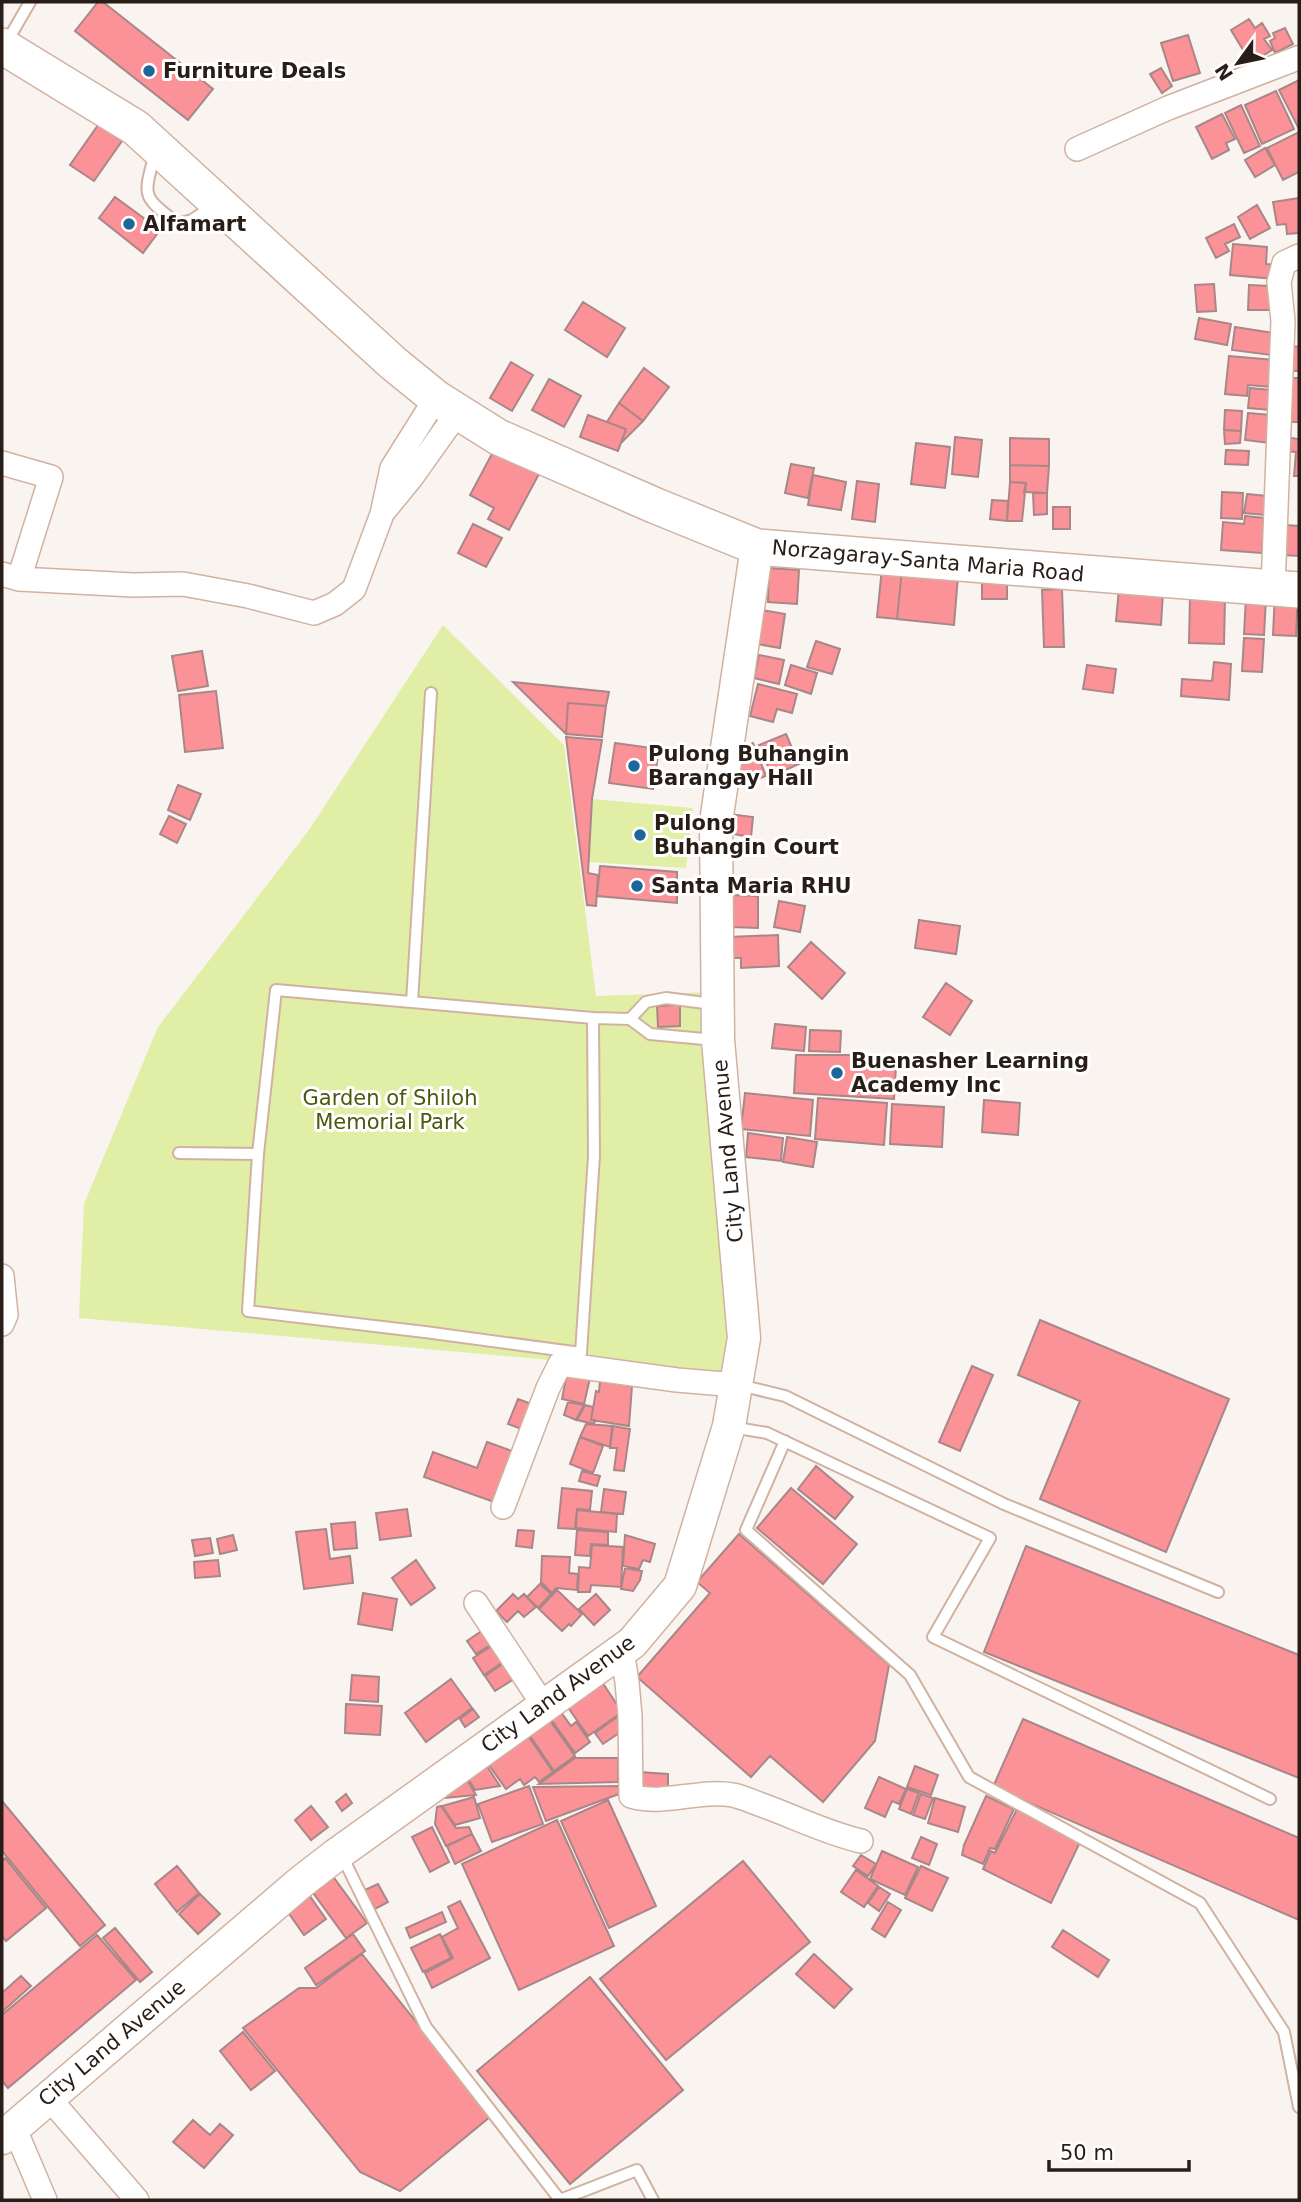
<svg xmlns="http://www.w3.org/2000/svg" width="1301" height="2202" font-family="'DejaVu Sans',sans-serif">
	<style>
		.green { fill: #e1eea6 }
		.building { fill: #fb9298; stroke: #a98687; stroke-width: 2 }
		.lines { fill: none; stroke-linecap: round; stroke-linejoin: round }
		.lane-casing { stroke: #d1b2a1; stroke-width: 14 }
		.street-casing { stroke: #d1b2a1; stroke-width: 26 }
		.secondary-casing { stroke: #d1b2a1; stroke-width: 35 }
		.primary-casing { stroke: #d1b2a1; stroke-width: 38 }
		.lane { stroke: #fff; stroke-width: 10 }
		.street { stroke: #fff; stroke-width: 23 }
		.secondary { stroke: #fff; stroke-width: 32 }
		.primary { stroke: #fff; stroke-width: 35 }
		.poi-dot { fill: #1d669a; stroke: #fff; stroke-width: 2.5 }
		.labels { text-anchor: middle; stroke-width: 6; stroke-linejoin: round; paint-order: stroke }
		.poi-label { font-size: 21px; font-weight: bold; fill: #291e17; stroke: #fff; text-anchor: start }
		.street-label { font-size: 21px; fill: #291e17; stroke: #fff }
		.park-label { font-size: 21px; fill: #4f570c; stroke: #fff }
	</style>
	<rect width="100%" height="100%" fill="#faf4f0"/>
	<!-- green -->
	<path class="green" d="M443,625L564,745L596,996L715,992L736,1385L628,1367L79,1318L84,1204L158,1027L309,830Z
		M592,799L693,808L686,868L588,862Z"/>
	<!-- building -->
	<path class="building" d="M98,2H103L213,89L188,120L75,31Z
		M1249,19L1255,28L1262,23L1270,36L1264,39L1272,50L1251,63L1231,30Z
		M1285,28L1293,44L1275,53L1270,41L1275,38L1273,33Z
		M1188,35L1200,73L1173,81L1161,43Z
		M1161,68L1172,86L1162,93L1150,74Z
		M1299,80V126L1298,127L1279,90Z
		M1276,91L1294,129L1262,144L1245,105Z
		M1241,105L1260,146L1244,153L1225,113Z
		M1222,114L1235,139L1226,143L1229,150L1212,159L1196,127Z
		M98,125L122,141L94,181L70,165Z
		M1299,132V172L1283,180L1267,148Z
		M1265,148L1275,165L1255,177L1245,160Z
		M115,197L160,230L143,253L99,218Z
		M1299,198V233L1287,234L1286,224L1277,225L1273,202Z
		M1257,205L1270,228L1250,239L1238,217Z
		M1234,224L1240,237L1225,244L1229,251L1216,258L1206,238Z
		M1233,244L1267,247L1266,264L1276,265V279L1230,275Z
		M1214,284L1216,311L1197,312L1195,285Z
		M1249,285L1270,286V310H1248Z
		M583,302L625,328L607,357L565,330Z
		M1199,318L1231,324L1227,345L1195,339Z
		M1235,327L1274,333L1271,355L1232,350Z
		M1291,346L1299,347V371H1291Z
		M1229,356L1275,360L1272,387L1248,385L1247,396L1225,394Z
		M511,362L533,375L512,411L490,398Z
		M644,368L669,387L643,421L619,403Z
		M1291,378H1299V422H1289Z
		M549,379L581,396L564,427L532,410Z
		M1250,388L1271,390L1270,410L1248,408Z
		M619,403L643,421L621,443L626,429L607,422Z
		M1225,410L1242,411L1241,431L1224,430Z
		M1248,413L1272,415L1269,443L1245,440Z
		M588,415L626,429L618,451L580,437Z
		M1224,430L1241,431L1240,443L1225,444Z
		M955,437L982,440L978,477L952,474Z
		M1285,437L1299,439V476H1294L1296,452L1284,451Z
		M1010,438L1049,439V466L1010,465Z
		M916,443L950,447L945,488L911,484Z
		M494,450L539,474L509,530L488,519L494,508L470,495Z
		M1226,450L1249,451L1248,465L1225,464Z
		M791,464L814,468L808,498L785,493Z
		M1010,465L1049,466L1047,493L1024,492L1026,483L1010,482Z
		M813,475L846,482L841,510L808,505Z
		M857,481L879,484L875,522L852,519Z
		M1010,482L1026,483L1022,521H1007Z
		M1222,492L1243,493L1242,519L1221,518Z
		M1033,493H1047V514L1034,515Z
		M1247,494L1267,496L1265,515L1244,513Z
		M992,500L1008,501L1007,521L990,519Z
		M1053,507H1070V529H1053Z
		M1245,516L1264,518L1262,553L1221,550L1223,522L1244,524Z
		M473,524L502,538L486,567L458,553Z
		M1285,525L1299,526V556L1283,555Z
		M769,568L799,570L797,604L768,602Z
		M882,568L902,570L897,619L877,617Z
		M902,570L958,576L954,625L897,619Z
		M982,581H1007V599H982Z
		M1119,588L1163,592L1161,625L1116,621Z
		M1062,589L1064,647H1044L1042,590Z
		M1275,592L1298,593L1296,636L1273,635Z
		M1190,597L1225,598L1224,644L1189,643Z
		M1246,597L1266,598L1264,635L1244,634Z
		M762,610L785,614L780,648L757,644Z
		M1244,638L1264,639L1262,672L1242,671Z
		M816,641L840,649L832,674L807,667Z
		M202,651L208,686L178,691L172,656Z
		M759,655L784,660L779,684L754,678Z
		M1214,662L1231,664L1229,700L1181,696L1182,679L1212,681Z
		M791,665L817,673L811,694L785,685Z
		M1087,665L1116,669L1113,693L1083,689Z
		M513,682L609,692L606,706L568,703L566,734Z
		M758,684L797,694L792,713L777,709L773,722L750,716Z
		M216,691L223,748L185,752L179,695Z
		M568,703L606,706L602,737L566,734Z
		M786,734L799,764L772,776L759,745Z
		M566,737L602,740L592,799L588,873L598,875L596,906L587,905Z
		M615,743L659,749L653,789L609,783Z
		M753,743L766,776L742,785L730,752Z
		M178,785L201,794L190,820L168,810Z
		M729,814L753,817L751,837L727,833Z
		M169,816L186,824L177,843L160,834Z
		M600,866L677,872V903L597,896Z
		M731,895L758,896V928L731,927Z
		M779,901L805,906L800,932L774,927Z
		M919,920L960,926L956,954L915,948Z
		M778,935L779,966L741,968V958H730L729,937Z
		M811,942L845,973L822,999L788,967Z
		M946,983L972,1001L950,1035L923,1017Z
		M680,1005V1026L658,1027L657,1006Z
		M775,1024L806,1027L804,1051L772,1048Z
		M810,1030L841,1031L840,1052L809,1051Z
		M796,1055H849L896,1067L894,1099L794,1093Z
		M745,1093L813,1100L810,1136L741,1129Z
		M818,1098L887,1103L884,1145L815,1139Z
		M984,1100L1020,1103L1018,1135L982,1132Z
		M892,1104L944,1107L942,1147L890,1144Z
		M748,1133L783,1138L781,1161L746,1157Z
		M787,1137L817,1142L813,1167L783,1162Z
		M1040,1320L1229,1399L1166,1552L1040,1499L1080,1401L1018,1375Z
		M972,1366L993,1375L960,1451L939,1442Z
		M567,1373L590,1378L584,1404L562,1399Z
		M600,1381L632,1386L629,1426L591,1420L596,1391L599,1392Z
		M518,1399L537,1406L527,1431L508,1424Z
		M568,1402L584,1405L576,1420L564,1415Z
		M585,1405L593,1407L591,1420H595L594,1424L577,1420Z
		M586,1424L612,1426L610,1447L580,1437Z
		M613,1426L630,1429L624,1471L614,1470L617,1448H610Z
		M580,1437L603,1446L593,1473L570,1464Z
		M487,1442L512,1451L494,1502L424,1477L433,1452L477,1468Z
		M816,1466L853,1497L835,1519L798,1489Z
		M582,1471L600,1476L597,1486L579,1481Z
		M562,1488L592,1491L590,1510L577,1509L575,1529L558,1528Z
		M791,1488L857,1544L823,1584L757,1528Z
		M604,1489L626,1492L623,1514L601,1512Z
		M407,1509L411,1536L380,1540L376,1513Z
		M577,1510L617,1514L616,1532L576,1528Z
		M355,1522L357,1548L334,1550L331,1524Z
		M326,1529L330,1559L350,1556L353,1583L304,1589L296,1532Z
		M518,1530L534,1531L532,1548L516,1546Z
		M577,1530L608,1532V1545L591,1544L590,1556L575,1555Z
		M739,1534L889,1665L875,1741L823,1802L770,1756L751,1777L637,1677L710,1593L697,1582Z
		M233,1535L237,1550L220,1554L217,1539Z
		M625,1535L655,1544L650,1562L643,1560L639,1569L623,1566Z
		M210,1538L213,1553L195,1556L192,1540Z
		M592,1545L623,1547L621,1587L591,1585L590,1592H578L579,1567L590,1568Z
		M1026,1546L1299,1655V1778L984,1652Z
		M542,1556L570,1557L569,1573L578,1574L577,1590L556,1588L552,1593L541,1582Z
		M218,1560L220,1576L195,1578L194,1562Z
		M416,1560L435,1588L411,1605L392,1578Z
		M625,1568L642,1571L640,1580L633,1591L621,1589Z
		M540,1584L551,1594L538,1608L527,1597Z
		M557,1590L582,1614L571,1626L569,1624L562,1631L539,1609Z
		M363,1593L397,1599L392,1630L358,1624Z
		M513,1594L518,1599L524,1594L536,1607L524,1617L518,1611L507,1622L496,1611Z
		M596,1594L610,1610L594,1625L579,1609Z
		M486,1628L495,1642L476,1654L467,1641Z
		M495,1644L506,1660L484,1675L473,1658Z
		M507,1661L517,1677L495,1691L485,1676Z
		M352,1675L379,1677L378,1702L350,1700Z
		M451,1679L472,1708L426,1742L405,1713Z
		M602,1682L622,1712L588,1736L567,1706Z
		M346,1704L382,1706L380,1735L345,1733Z
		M558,1708L571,1726L576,1722L590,1742L575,1753L548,1715Z
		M473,1709L479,1717L465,1727L460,1719Z
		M621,1714L622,1731L603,1744L595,1733Z
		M546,1715L575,1756L554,1771L526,1730Z
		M1023,1719L1299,1838V1920L993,1787Z
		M524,1730L553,1772L539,1782L535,1777L524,1785L520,1779L506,1789L484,1758Z
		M481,1757L500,1786L475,1790L462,1769Z
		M575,1758H618V1782L539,1784Z
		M915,1766L938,1775L931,1795L907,1787Z
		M461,1770L476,1795L445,1798L437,1785Z
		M639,1772L668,1774V1788L639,1787Z
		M879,1777L906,1789L899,1804L892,1801L885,1817L865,1808Z
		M529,1786L543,1824L492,1842L478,1804Z
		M619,1786V1794L546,1821L533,1787Z
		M907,1789L919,1793L911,1814L899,1809Z
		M346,1794L352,1803L342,1811L336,1802Z
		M921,1794L933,1798L925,1819L913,1815Z
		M986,1796L1014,1809L995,1849L990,1848L983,1864L962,1855L964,1845Z
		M474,1797L480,1818L455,1825L442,1806Z
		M935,1798L965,1807L958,1832L928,1823Z
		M608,1800L656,1906L609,1928L561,1821Z
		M2,1801L105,1925L80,1946L2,1851Z
		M311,1806L328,1827L311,1840L295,1820Z
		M441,1806L456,1828L469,1827L472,1834L446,1846L435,1824L437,1807Z
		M1017,1809L1081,1840L1051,1903L983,1869L991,1851L995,1853Z
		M557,1820L614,1946L519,1990L462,1864Z
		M432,1827L449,1862L430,1872L412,1837Z
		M472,1834L481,1851L455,1864L447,1846Z
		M921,1837L937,1844L929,1865L912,1858Z
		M882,1851L918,1867L905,1895L870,1879Z
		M861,1855L876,1864L868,1876L853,1866Z
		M5,1858L46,1908L6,1941L2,1936V1861Z
		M743,1861L810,1942L666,2060L600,1979Z
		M177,1866L199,1893L177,1912L155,1884Z
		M921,1866L948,1878L932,1911L905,1898Z
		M856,1870L878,1886L864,1907L841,1892Z
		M332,1875L367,1923L346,1938L311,1890Z
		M378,1884L388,1902L375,1909L365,1890Z
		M879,1887L890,1894L879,1911L868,1903Z
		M307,1892L326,1919L304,1935L285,1908Z
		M200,1894L220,1914L198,1934L179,1914Z
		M460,1901L490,1958L432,1988L425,1973L453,1958L442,1937L458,1928L448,1907Z
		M888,1902L901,1910L885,1937L872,1929Z
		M442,1912L446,1922L410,1938L406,1928Z
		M115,1928L152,1972L140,1982L103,1938Z
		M1063,1930L1109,1960L1098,1977L1052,1947Z
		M353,1934L365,1951L316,1985L305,1968Z
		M440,1934L451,1958L423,1972L411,1948Z
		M97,1935L136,1980L8,2088L2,2081V2015Z
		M362,1954L491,2116L400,2191L360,2172L243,2028L299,1988H316Z
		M814,1954L852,1989L834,2008L796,1974Z
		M21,1976L31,1986L2,2012V1993Z
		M590,1977L683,2090L570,2184L477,2071Z
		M243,2032L275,2071L251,2090L220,2051Z
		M193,2120L210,2135L220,2124L233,2135L204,2168L173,2142Z"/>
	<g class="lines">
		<defs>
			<path id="lane" d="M5,45L30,2
				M155,152C144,198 140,194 178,224L192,220L213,206
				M276,990L593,1018L594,1156L581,1353L425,1332L248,1311L258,1154Z
				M412,1002L431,693
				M593,1018L630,1019L650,1034L715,1040
				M630,1019L646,1002L666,998L713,1004
				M179,1153L258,1154
				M739,1385L785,1396L1004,1504L1218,1592
				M731,1427L767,1433L990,1538L933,1637L1270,1799
				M785,1441L746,1530L910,1675L969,1777L1200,1903L1284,2032L1299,2107
				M339,1858L346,1864L426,2027L560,2200L637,2170L653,2200"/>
			<path id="street" d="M1077,149L1168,108L1298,58L1299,59
				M2,463L51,477L19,579
				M384,511L411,478L458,412
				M2,574L19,579L133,585L183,584L248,596L314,613L335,604L354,589L382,514L392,468L436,398
				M1273,589L1283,321L1279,282L1284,263L1299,256
				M2,1276L6,1315L2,1324
				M503,1507L548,1388L560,1364L677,1380L736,1385
				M476,1603L544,1706
				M622,1651L627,1682L630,1716L631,1796C664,1806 699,1789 733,1795C742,1797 751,1801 759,1804C793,1816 826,1833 861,1841
				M48,2097L137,2200
				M14,2127L45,2200"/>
			<path id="secondary" d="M2,2138L301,1882L336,1855L632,1643L680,1586L729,1426L744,1338L718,1040L716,822L757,547"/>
			<path id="primary" d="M2,46L136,128L393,363L436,398L498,437L656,506L757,547L1299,590"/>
		</defs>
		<!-- lane casing -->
		<use href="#lane" class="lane-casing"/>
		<!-- street casing -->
		<use href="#street" class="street-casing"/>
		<!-- secondary casing -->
		<use href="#secondary" class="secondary-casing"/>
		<!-- primary casing -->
		<use href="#primary" class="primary-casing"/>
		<!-- lane -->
		<use href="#lane" class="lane"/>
		<!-- street -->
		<use href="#street" class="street"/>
		<!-- secondary -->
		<use href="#secondary" class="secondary"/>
		<!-- primary -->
		<use href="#primary" class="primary"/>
	</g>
	<!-- markers -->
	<g class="poi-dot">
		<circle cx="149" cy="71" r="7"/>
		<circle cx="129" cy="224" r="7"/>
		<circle cx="634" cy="766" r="7"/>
		<circle cx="640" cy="835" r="7"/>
		<circle cx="637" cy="886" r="7"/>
		<circle cx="837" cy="1073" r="7"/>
	</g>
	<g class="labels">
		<!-- poi labels -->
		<g class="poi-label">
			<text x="163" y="78">Furniture Deals</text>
			<text x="143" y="231">Alfamart</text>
			<text x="648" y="761">Pulong Buhangin<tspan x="648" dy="24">Barangay Hall</tspan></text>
			<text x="654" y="830">Pulong<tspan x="654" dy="24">Buhangin Court</tspan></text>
			<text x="651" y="893">Santa Maria RHU</text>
			<text x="851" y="1068">Buenasher Learning<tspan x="851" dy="24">Academy Inc</tspan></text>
		</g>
		<!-- street labels -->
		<g class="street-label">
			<text transform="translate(928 561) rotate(5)" y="7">Norzagaray-Santa Maria Road</text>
			<text transform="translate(728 1151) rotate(-95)" y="7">City Land Avenue</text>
			<text transform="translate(558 1694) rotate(-36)" y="7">City Land Avenue</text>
			<text transform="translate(112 2043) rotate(-40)" y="7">City Land Avenue</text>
		</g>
		<!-- park labels -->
		<g class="park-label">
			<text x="390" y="1105">Garden of Shiloh<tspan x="390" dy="24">Memorial Park</tspan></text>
		</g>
	</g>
	<!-- border -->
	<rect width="1301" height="2202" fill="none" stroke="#291e17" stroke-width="7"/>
	<!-- north arrow -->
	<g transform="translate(1238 63) rotate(237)" stroke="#ffffff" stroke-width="5" paint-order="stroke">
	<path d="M0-5L12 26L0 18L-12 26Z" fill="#291e17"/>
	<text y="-10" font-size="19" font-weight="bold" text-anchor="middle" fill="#291e17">N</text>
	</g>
	<!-- scale -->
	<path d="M1049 2160v10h140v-10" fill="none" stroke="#291e17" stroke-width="3.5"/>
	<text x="1060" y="2160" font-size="21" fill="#291e17" stroke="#ffffff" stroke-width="5" paint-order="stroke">50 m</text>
</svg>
